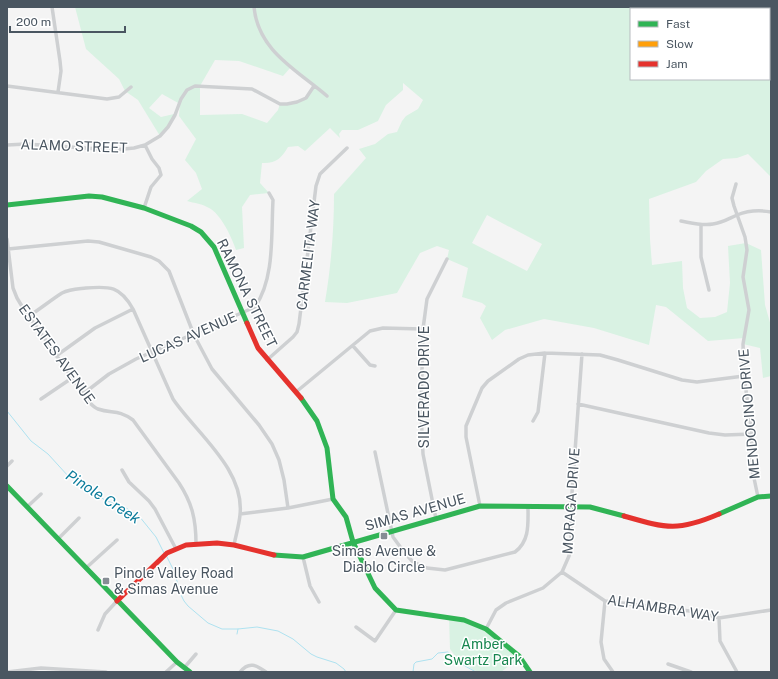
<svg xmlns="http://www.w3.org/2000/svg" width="778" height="679" font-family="'Public Sans',sans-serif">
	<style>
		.green { fill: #d9f2e3; fill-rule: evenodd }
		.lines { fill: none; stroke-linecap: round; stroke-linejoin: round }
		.stream { stroke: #aee2f0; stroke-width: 1 }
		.street { stroke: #ced0d2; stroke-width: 3.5 }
		.fast { stroke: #30b455; stroke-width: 5 }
		.slow { stroke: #ff9f0a; stroke-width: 5 }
		.jam { stroke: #e5322d; stroke-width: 5 }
		.poi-dot { fill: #868d94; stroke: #fff; stroke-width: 1.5 }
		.labels { text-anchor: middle; stroke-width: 3; stroke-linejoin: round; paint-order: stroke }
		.street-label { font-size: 14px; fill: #4a5661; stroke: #fff }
		.poi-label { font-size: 14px; fill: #4a5661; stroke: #fff }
		.park-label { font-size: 14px; fill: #17864f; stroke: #fff }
		.water-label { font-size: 15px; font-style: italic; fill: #0c7c9b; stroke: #fff }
	</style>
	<rect width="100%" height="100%" fill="#f4f4f4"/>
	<!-- green -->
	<path class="green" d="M75,7H657V9H631V79H769V9H729L730,7H771V177L748,154L737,158L723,159L706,171L696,182L649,199L650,239L652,265L682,261L683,288L687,308L700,318L715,317L727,312L730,283L728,246L746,243L761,250L765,305L771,326V376L763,378L760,348L743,344L744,338L708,341L666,307L656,305L649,345L594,328L544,319L505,330L492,340L480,318L486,306L482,303L462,297L468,268L447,259L449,250L437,246L420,253L397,293L347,303L325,302C331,266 334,231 334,194L366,158L359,149L375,144L388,134L397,132L402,121L406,116L418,109L423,100L403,83V90L386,105L378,121L358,130H342L339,134L340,138L330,128L305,151L298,146L288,147C282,158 275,164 262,163L260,183L269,193L250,195L242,207L244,248L236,250C232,238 221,214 209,208C203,204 194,203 187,201L202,189L196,173L185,160L196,139L179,116L180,104L162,94L149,108L161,117L174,114L168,127L160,136L138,100L125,91L119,79L86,49ZM215,60L239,61L283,76L291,67L314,86L306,98L287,104H280L278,110L267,123L242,114L200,115V86ZM487,215L542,244L527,271L472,243Z
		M449,617L484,629L520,658L501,672H480L473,670L456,657L450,649Z"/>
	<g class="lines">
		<!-- stream -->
		<path class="stream" d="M7,411L31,441L48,454L69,477L105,500L126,508L139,516L156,537L164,553
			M167,557L174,571L181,595L184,601L188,606L208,623L222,629H238L257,627L278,631L293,639L311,654L317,657L336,663L344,669L346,672
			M237,634L238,629
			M413,672L414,664L416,662L432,659L438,653L448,652L465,666L476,672"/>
		<!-- street -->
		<path class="street" d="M52,7L60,61L61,71L58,92
			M254,7C258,51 297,70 327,96
			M7,86L107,99L119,97L131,87
			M7,145L26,144L114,150L134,148L145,145L160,136L168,127L175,115L181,99L187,90L195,86L252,89L280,104H287L297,102L306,98L314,86
			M736,184L732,198L734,206L745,237L747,250L743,277L749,310L743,344L744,376L752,434L751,464L758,497
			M144,208L151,187L161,175L159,168L152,159L145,145
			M681,221C692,223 702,226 713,224C722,223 728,219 737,215C747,211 760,210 771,212
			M701,225V257L709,290
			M7,239L13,288L17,298L23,308L90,403C92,405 95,408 98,409C112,414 118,409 133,420L179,483C192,503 196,519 196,544
			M8,249L88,241L99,242L151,257L159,261L169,271L194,335L212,369L259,425L272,444L279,460L284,480L288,508
			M29,316C40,309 51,300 62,293C70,289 78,289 86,288C110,286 120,286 133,309L173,399C196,433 245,469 240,515C239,525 236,535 234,545
			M353,346L370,365L375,366
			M56,356L95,328L133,309
			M267,360L293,337L297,332L299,324L316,186L320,174L347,148
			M296,392L370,331L383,328L423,329
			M83,394L109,374L136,359L255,307C275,278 271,234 273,200L269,193
			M41,399L72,378
			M578,404L709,433L725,435L752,434
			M533,421L538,412L545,353
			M375,452L393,537L404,552L413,562L427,568L445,570L515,552C530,541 528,523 528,506
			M7,466L12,461
			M122,470L129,482L149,501L155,509L176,549
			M480,506L466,437V426L482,388L488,381L519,359L528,355L545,353L600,355L618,360L682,380L697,382L744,376
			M27,507L41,494
			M240,514L288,508L333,499
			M436,519L423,454L421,411L423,329L427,299L447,259
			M58,539L79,518
			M303,557L310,586L319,602
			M86,568L117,540
			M562,572L605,601L698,612L719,618L771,610
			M605,601L601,642L604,659L613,672
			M719,618L720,641L737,672
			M356,627L375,641L396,610
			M486,629L496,610L506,603L543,588L562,572L569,556L571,541V507L582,354
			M98,630L105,614L117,601
			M668,664L691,672
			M184,668L196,654
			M7,672L41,668L106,672
			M166,672L177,662
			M240,672C249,661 256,665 266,672"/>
		<!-- fast -->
		<path class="fast" d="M7,205L89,196L102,197L144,208L191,226L201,232L214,247L247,323
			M301,398L317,421L327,448L333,499L346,517L353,542L375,588L396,610L464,620L486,629L519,656L530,672
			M7,486L177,662L190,672
			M719,514L758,497L771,496
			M274,555L303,557L480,506L590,507L624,516"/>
		<!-- slow -->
		<path class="slow" d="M747,7L751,9
			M769,18L771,19"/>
		<!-- jam -->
		<path class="jam" d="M247,323L258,348L301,398
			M624,516C666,528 677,532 719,514
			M117,601L167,553L186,545L217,543L234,545L274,555"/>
	</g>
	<!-- markers -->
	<g class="poi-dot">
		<rect x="380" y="532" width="8" height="8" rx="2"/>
		<rect x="102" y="577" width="8" height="8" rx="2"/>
	</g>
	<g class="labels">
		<!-- street labels -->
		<g class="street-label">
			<text transform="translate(74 146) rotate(2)" y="5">ALAMO STREET</text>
			<text transform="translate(308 255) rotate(-83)" y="5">CARMELITA WAY</text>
			<text transform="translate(247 293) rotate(64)" y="5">RAMONA STREET</text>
			<text transform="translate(188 337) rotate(-24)" y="5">LUCAS AVENUE</text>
			<text transform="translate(57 354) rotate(54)" y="5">ESTATES AVENUE</text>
			<text transform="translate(424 387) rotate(-90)" y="5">SILVERADO DRIVE</text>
			<text transform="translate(749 414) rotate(-95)" y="5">MENDOCINO DRIVE</text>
			<text transform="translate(571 501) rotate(-86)" y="5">MORAGA DRIVE</text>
			<text transform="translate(415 512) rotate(-16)" y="5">SIMAS AVENUE</text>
			<text transform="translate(663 608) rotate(9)" y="5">ALHAMBRA WAY</text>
		</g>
		<!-- poi labels -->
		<g class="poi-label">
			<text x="384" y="556">Simas Avenue &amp;<tspan x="384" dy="16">Diablo Circle</tspan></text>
			<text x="114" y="578" text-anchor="start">Pinole Valley Road<tspan x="114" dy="16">&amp; Simas Avenue</tspan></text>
		</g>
		<!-- park labels -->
		<g class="park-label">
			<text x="483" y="649">Amber<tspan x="483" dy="16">Swartz Park</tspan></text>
		</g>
		<!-- water labels -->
		<g class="water-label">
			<text transform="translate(103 497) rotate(33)" y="5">Pinole Creek</text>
		</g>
	</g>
	<!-- border -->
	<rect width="778" height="679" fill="none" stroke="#4a5661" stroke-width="16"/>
	<!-- legend -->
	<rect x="630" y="8" width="140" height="72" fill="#ffffff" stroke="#b7bbc0"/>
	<rect x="638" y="21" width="20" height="6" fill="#30b455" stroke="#b7bbc0"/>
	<text x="666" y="28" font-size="12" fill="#4a5661">Fast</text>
	<rect x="638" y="41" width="20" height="6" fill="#ff9f0a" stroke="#b7bbc0"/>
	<text x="666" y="48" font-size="12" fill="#4a5661">Slow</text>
	<rect x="638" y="61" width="20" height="6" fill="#e5322d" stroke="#b7bbc0"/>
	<text x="666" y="68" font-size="12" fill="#4a5661">Jam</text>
	<!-- scale -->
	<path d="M10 26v6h115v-6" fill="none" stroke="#4a5661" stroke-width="2"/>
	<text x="16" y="26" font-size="12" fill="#4a5661" stroke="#ffffff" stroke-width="3" paint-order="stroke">200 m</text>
</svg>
